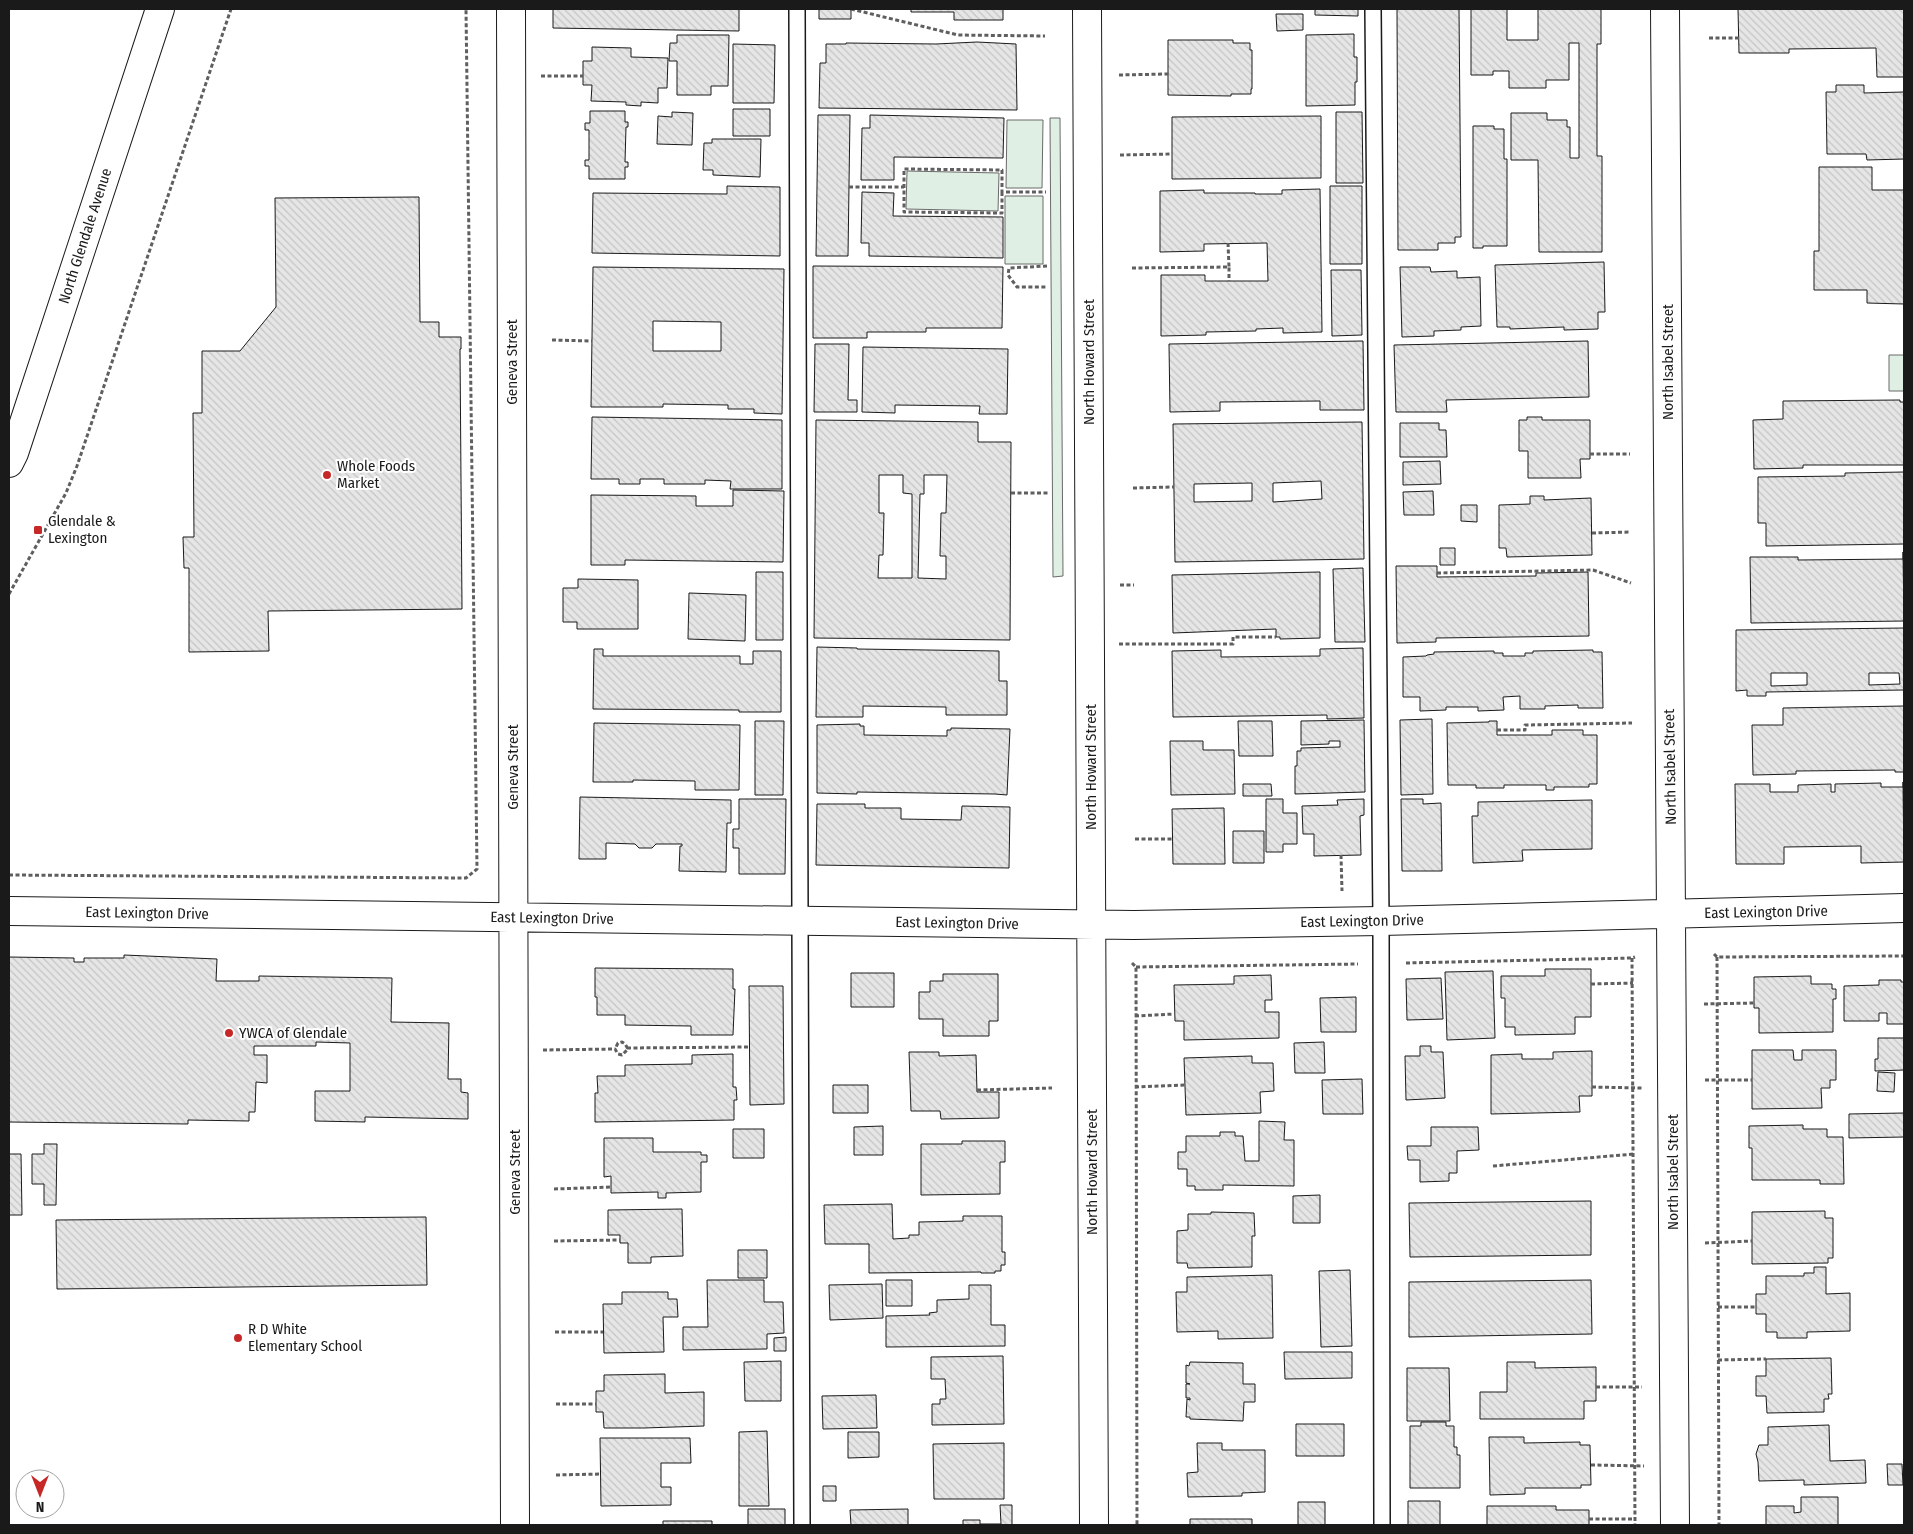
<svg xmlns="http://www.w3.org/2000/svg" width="1913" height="1534" font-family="'Fira Sans Condensed',sans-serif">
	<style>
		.green { fill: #e0efe3; stroke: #6a6a6a }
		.building { fill: url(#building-back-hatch); stroke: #1a1a1a; fill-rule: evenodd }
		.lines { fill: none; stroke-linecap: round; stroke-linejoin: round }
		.lane-casing { stroke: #1a1a1a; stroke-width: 18 }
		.street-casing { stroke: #1a1a1a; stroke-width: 30 }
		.secondary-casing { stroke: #1a1a1a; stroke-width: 30 }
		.path { stroke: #5f5f5f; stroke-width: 3; stroke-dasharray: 4 2.5; stroke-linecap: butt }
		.lane { stroke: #fff; stroke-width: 15 }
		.street { stroke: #fff; stroke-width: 28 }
		.secondary { stroke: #fff; stroke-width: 28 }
		.poi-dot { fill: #c62828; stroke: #fff; stroke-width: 2 }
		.labels { text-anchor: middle; stroke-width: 4; stroke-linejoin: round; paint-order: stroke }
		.street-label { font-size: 15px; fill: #1a1a1a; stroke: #fff }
		.poi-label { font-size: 15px; fill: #1a1a1a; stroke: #fff; text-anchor: start }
	</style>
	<defs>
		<pattern id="building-back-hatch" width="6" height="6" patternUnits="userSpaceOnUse" patternTransform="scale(1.25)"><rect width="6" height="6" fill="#e6e6e6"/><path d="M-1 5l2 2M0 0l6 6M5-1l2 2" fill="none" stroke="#c5c5c5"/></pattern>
	</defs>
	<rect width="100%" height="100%" fill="#fff"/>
	<!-- green -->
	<path class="green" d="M1050,118H1060L1063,576L1053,577Z
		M1007,120H1043L1042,188H1006Z
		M907,171L999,173L998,211L906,209Z
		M1005,196H1043V264H1005Z
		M1889,355H1904V391H1889Z"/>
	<!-- building -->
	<path class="building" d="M553,9H739V31L553,28Z
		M819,9H851V19H819Z
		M911,9H1003V20H954V12H911Z
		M1315,9H1358V16L1315,15Z
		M1397,9H1459L1461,237H1455V243H1438V250H1398Z
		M1471,9H1507V40H1538V9H1601V44H1597V156H1602V252H1539L1538,160H1511V113H1547V120H1567V127H1570V158H1579V43H1569V80H1546V88H1509V71H1493V75H1471Z
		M1738,9H1904V77H1877L1876,48L1789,49V53H1739Z
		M1276,14H1303V30L1277,31Z
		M1354,34V57H1357V82H1355V105L1306,106V35Z
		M677,35H729L728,86H711V95H677V61H669L670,43H677Z
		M1168,40H1233V43H1250V50H1252V89H1251V94H1231V96L1168,95Z
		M977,42L1016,44L1017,110L819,108L820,63H826V44H846V43L936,44Z
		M733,44L775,45L774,103H733Z
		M592,47L631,48V57L668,58L667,88H658V103L641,102V106L626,105V102L591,101L592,85H583V61H592Z
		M1836,85H1864V93L1904,92V159L1867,160L1866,154H1827L1826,92H1836Z
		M733,109H770V136H733Z
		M590,111H625V122H628V127H626L625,162H628V167H625V179H589V166H585V160H589V130H585V123H590Z
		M672,112L693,113L692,145L657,144L658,116L672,117Z
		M1336,112H1362L1363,183H1336Z
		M818,115H850L848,256H816Z
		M870,115L1004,118L1003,158L894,157V180H861L862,128H870Z
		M1321,116V178L1172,179V117Z
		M1473,126H1494V129H1504V159H1507V246H1483V248H1473Z
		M712,139H761L760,177L713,175V170H703L704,143H712Z
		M1819,167H1872V190H1904V304L1867,303V290H1814V251H1819Z
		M727,186L780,187V256L592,253L593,193L727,194Z
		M1330,186H1362V264H1330Z
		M1320,189L1322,332L1283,333V328L1256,329V331L1206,332V335L1161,336V275H1205V281H1268L1267,243L1204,244V251L1160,252V191L1204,190V193H1255V194H1282V190Z
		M862,192L894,193L893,216L1003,217V258L869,256V243H861Z
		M419,197L420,322H439V337H461V349H460L462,609L268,611L269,651L189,652V568H184L183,537H194L193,413H202V351H240L276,307L275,198Z
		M1604,262L1605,312H1598V329L1564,330V327L1510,329V327H1497L1495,265Z
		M813,266L1003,267L1002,328H926V332H867V338H813Z
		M593,267L784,269L782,414L754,413V409H728V405L663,404V407H591ZM653,321L721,322V351H653Z
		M1400,267H1430L1431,272L1457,271V278L1480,277L1481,326L1461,327V330L1434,331V336L1402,337Z
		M1331,270H1361L1362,335L1332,336Z
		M1363,341L1364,410H1320V401L1220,402V411L1170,412L1169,344Z
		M1588,341L1589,397L1446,400L1447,412H1396L1394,345Z
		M815,344H849L848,400H857V412H814Z
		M863,347L1008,349L1007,414H979L980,406L895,405V413L862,412Z
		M1900,400V402H1904V465H1803V468L1754,469L1753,420L1783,419V401Z
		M592,417L782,420V489H730L731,481L705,480V484H664V479H640V484H619V479H591Z
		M1527,417H1542V420H1590V459H1580L1581,478H1528V451H1519V420H1527Z
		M816,420L978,422V442H1011L1010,640L814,638ZM879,475H903V493L912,494V578H878L879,555H883L884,513H879ZM924,475H947L946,513H941L940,556H946V579L918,578L920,494H924Z
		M1362,422L1364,559L1175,562L1173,424ZM1321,481L1322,499L1273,502V483ZM1252,483V501L1194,502V484Z
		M1400,423H1439V430H1446L1447,457H1400Z
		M1440,461L1441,484L1403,485V462Z
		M1904,472V544L1766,546V523H1758V477L1845,476V473Z
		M733,490L784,491L783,562L625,560V565H591V495L696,496V506H733Z
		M1433,491L1434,515H1404L1403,492Z
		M1530,496H1544V500L1591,498L1592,555L1507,557L1506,548H1499V505L1530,504Z
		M1461,505H1477V522L1461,521Z
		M1440,548H1455V565H1440Z
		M1903,552L1904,621L1751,623L1750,557H1798V560L1903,559Z
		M1396,566H1437V577L1536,576V573L1588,572L1589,636L1436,638V642L1397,643Z
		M1363,568L1365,642H1335L1333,569Z
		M756,572H783V640H756Z
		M1320,572V638L1280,639V637H1276V629L1173,633L1172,575Z
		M578,579L638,580V629H577V622H563V588H578Z
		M689,593L746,595L745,641L688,639Z
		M1904,628V690L1766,692V696H1747V690L1736,691V630ZM1771,673H1807V685L1771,686ZM1869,673H1899L1900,684L1869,685Z
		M817,647L857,648V649L999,651V681H1007V715H946V707L863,706V717H816Z
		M1363,648L1364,718L1327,719V715L1173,717L1172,651L1221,650V657L1320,656V649Z
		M594,649H603V656H740V664H753V651H781V712H739V710L593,709Z
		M1593,650V652H1602L1603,708H1578V705L1545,706V709H1520V696L1503,697L1504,710L1478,711V707H1446V710L1420,711V697H1403V657L1426,656L1427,655L1434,654V652L1494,651V653H1503V656H1525V653H1533V651Z
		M1904,706V772H1895V770L1796,771V774L1753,775L1752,725H1783V708Z
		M1432,719L1433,794L1401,795L1400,720Z
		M1364,720L1365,792L1295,794V766H1297V751H1301V748L1340,747V741H1329V744L1301,745V721Z
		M755,721H784L783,795H755Z
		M1238,721H1272L1273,756H1239Z
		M1489,721H1497V735H1552V730H1583V735H1597V784H1589V787H1554V790H1546V785H1504V788H1476V785H1448L1447,723L1489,722Z
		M594,723L740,725L739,790H695V781L633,780V782H593Z
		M860,724V726H864V735L947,736V730H951V728L1010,729L1007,795L995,794L857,792V794L817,793V725Z
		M1170,741H1203V750H1234L1235,794L1171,795Z
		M1903,782L1904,862L1861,863V846L1784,847V864H1736L1735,784H1770V792H1798V785L1831,784V792H1835V784L1881,783V787H1903Z
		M1243,784H1271L1272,796H1243Z
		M580,797L731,800V823H727L726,872L679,871L680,846H682V844H656L652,848H639L635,844L606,843V859H579Z
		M739,799H786L785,874H739V848H733V829H739Z
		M1266,799H1283V813H1297V844H1283V852H1266Z
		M1364,799V815L1360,816L1361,855L1314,856V834H1303L1302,806L1338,805L1337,800Z
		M1401,799H1423V804L1441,803L1442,871H1402Z
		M1592,800V849L1522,850L1523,861L1473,863L1472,816H1478V802Z
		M817,804H865V808H901V819L961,820L962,806L1010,807L1009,868L816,865Z
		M1224,808L1225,864H1173L1172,809Z
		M1233,831H1264V863H1233Z
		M124,955L217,959L216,981H259V976L392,978L391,1022L449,1023L448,1079H461V1092L468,1093V1119L365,1117V1122L315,1121V1091H350V1043L316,1042V1046H254V1055H267V1083L256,1082L255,1112H249V1121L188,1120V1124L9,1122V957L74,958V962H84V958H124Z
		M595,968L733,969V989H735L733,1035H691V1026L625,1025V1015H597V997H595Z
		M1545,969H1591V1017H1575V1034L1515,1035V1027H1505V998H1501V976H1545Z
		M1493,971L1495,1038L1447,1040L1445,972Z
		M851,973H894V1007H851Z
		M943,974H998V1021H989V1036H943V1019H919V992H930V981H943Z
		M1271,975L1272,1000H1265V1012H1279V1038L1184,1040V1021H1175L1174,985L1234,984V976Z
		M1811,976V984H1832V989H1836V999H1833V1032L1759,1033V1008H1754V977Z
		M1441,978L1443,1019L1407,1020L1406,979Z
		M1879,980H1901V982H1904V1024H1887V1013H1879V1021H1844V986L1879,985Z
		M749,986H783L784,1104L750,1105Z
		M1356,997V1032H1321L1320,998Z
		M1878,1038H1904V1070L1875,1071V1059H1878Z
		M1324,1042L1325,1073H1295L1294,1043Z
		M1420,1046H1431V1052H1443L1445,1098L1406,1100L1405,1056H1420Z
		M1752,1050H1793L1794,1060H1802V1050H1836V1080H1830V1088H1821L1822,1108L1752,1109Z
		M1592,1051V1096H1579L1580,1112L1491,1114V1055L1522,1054V1059H1553V1052Z
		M909,1052H939V1056L976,1055L977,1092H999V1118L941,1119L940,1111H911Z
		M733,1054V1087H736L737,1100H734V1120L595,1122V1093H598L597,1076H625V1065L692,1064V1055Z
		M1252,1056V1063H1273L1274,1091L1260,1092L1261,1113L1186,1115L1184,1058Z
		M1878,1072L1895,1073L1894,1092L1877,1091Z
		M1362,1079L1363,1114H1323L1322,1080Z
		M833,1085H868V1113H833Z
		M1904,1113V1137L1849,1138V1114Z
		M1259,1121L1285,1122L1284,1140H1294V1186L1223,1185V1190H1195V1186H1187V1169H1178V1152H1186V1136H1220V1132H1235V1136H1243L1245,1161H1259Z
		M1803,1125V1129H1827V1137H1843L1844,1184H1820V1180H1752V1148H1749V1126Z
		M883,1126V1155H854V1127Z
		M1431,1127H1478L1479,1150L1457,1151V1173H1449V1181L1420,1182V1160H1408L1407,1146H1431Z
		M733,1129H764V1158H733Z
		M604,1138H653V1152H701V1155H707V1162H701V1192L666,1193V1198H658V1192L611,1193V1176L604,1177Z
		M962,1141H1005V1162H1000V1194L921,1195V1144H962Z
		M44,1144H57L56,1205H44V1184H32V1154H44Z
		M9,1154H21L22,1215H9Z
		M1320,1195V1223H1293V1196Z
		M1591,1201V1255L1410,1257L1409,1203Z
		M892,1204L893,1239L909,1238V1235H919V1222L963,1221V1216H1002V1252H1005V1265H1001V1271H995V1273H981V1272L869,1273V1244H825L824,1205Z
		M682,1209L683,1256L651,1257V1263H628V1243H620V1235H608V1210Z
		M1825,1211V1218H1833V1258H1828V1263L1752,1264V1212Z
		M1211,1212L1254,1213L1255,1236H1252V1267L1188,1268L1187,1263H1177V1231L1188,1230V1214H1211Z
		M426,1217L427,1285L57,1289L56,1220Z
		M738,1250H767V1278H738Z
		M1814,1267H1826V1294L1850,1293V1331L1807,1332V1338H1777V1332H1766V1314H1756V1294H1766V1276H1804V1273H1814Z
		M1350,1270L1352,1346L1321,1347L1319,1271Z
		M1272,1275L1273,1338L1218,1339V1331L1177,1332L1176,1292H1187V1277Z
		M707,1280H764V1302H783L784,1333L767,1334V1349L683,1350V1327H708Z
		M886,1280H912V1306H886Z
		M1591,1280L1592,1334L1409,1337V1282Z
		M882,1284L883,1318L830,1320L829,1285Z
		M969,1285H991V1325H1005V1346L886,1347V1316L930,1315L929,1313L937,1312V1300L969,1299Z
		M622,1292H668V1299H677L678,1317H663L664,1352L604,1353L603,1304H622Z
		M786,1337V1351H774V1338Z
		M1284,1352H1352V1378L1285,1379Z
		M1003,1356L1004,1424L932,1425V1404H940V1399H946L945,1379H931V1357Z
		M1831,1358L1832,1394H1828L1829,1399H1824V1412L1767,1413L1766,1396H1756V1376H1766V1359Z
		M781,1361V1401H745L744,1362Z
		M1190,1362L1243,1363V1384H1255V1402H1244L1243,1421L1190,1419V1417H1186L1187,1399L1190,1400V1398H1186V1384H1190L1186,1383V1365L1189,1366Z
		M1507,1362H1535V1368L1596,1367V1401H1584V1419H1480V1392H1507Z
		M1407,1368H1449L1450,1421H1407Z
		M665,1374V1393L704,1392V1426L644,1428H604L603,1412H596V1391H604V1375Z
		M876,1395L877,1428L823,1429L822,1396Z
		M1421,1422H1446V1426H1454V1447H1457V1455H1460V1488H1410V1426H1421Z
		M1296,1424H1344V1456H1296Z
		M1829,1425L1830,1461L1865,1460L1866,1483L1804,1485V1480L1759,1481L1758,1462L1756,1454L1759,1445H1768V1427Z
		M767,1431L769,1506H739V1432Z
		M848,1432H879V1457L848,1458Z
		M1489,1437H1524V1443L1580,1442V1445H1590L1591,1485H1581V1488H1525V1494L1490,1495Z
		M600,1438H690L691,1463H661V1487H671V1505L601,1506Z
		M1004,1443V1499H934L933,1444Z
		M1197,1443H1222V1450H1265V1492L1242,1493V1496L1188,1497L1187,1473L1198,1472Z
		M1887,1464H1902L1903,1485H1888Z
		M823,1486H836V1501H823Z
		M1801,1497H1838V1525H1766V1506H1794V1513L1801,1512Z
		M1408,1501H1440V1525H1408Z
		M1298,1502H1325V1525H1298Z
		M1000,1505H1012V1525H941H963V1520H980V1524H1001Z
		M1487,1506H1556V1510H1589V1525H1487Z
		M748,1509H785V1525H748Z
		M908,1509V1525H851L850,1510Z
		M1190,1519H1252V1525H1190Z
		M663,1521H712V1525H663Z"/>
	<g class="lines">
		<defs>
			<path id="lane" d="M797,9L802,1525
				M1373,9L1381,921L1382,1525"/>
			<path id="street" d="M511,9L515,1525
				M1087,9L1094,1525
				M1665,9L1675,1525
				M9,911L1134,925L1381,921L1904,908"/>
			<path id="secondary" d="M9,463L14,453L160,9"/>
		</defs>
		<!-- lane casing -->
		<use href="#lane" class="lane-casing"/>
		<!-- street casing -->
		<use href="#street" class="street-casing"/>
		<!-- secondary casing -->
		<use href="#secondary" class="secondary-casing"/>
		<!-- path -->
		<path class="path" d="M851,9L958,35L1045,36
			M1709,38H1739
			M1119,75L1168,74
			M541,76H583
			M1120,155L1172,154
			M849,187H904
			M1002,192V213L904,212V169L1002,170V192H1046
			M1228,243L1229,267
			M1047,266L1009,268L1008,275L1017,287H1047
			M1132,268L1229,267V281
			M552,340L592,341
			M1590,454H1630
			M1133,488L1174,487
			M1011,493H1048
			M1592,533L1631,532
			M1437,573L1593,570L1631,583
			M1120,585H1134
			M9,594L66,493L77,466L231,9
			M1119,644H1233V637H1276
			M1497,730H1525V725L1632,723
			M1135,839H1173
			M1341,855L1342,891
			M9,875L466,878L477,869L466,9
			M1714,954L1717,957L1904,956
			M1717,957L1719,1525
			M1632,958L1635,1525
			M1132,963L1136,967L1137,1525
			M1406,963L1632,958L1635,957
			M1136,967L1358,964
			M1591,984L1633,983
			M1704,1004L1754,1003
			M1135,1016L1174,1014
			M627,1048L749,1047
			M543,1050L615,1049L618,1054L622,1055L628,1049L625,1044L622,1042L618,1043L615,1049
			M1705,1080H1752
			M1135,1087L1185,1085
			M1592,1087L1642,1088
			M977,1090L1052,1088
			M1493,1166L1634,1154
			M554,1189L611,1187
			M554,1241L620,1240
			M1705,1243L1752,1241
			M1718,1307H1756
			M555,1332H603
			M1718,1360L1766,1359
			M1596,1387H1642
			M556,1404H596
			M1591,1465L1644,1466
			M556,1475L601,1474
			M1589,1519H1635"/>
		<!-- lane -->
		<use href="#lane" class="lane"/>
		<!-- street -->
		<use href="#street" class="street"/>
		<!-- secondary -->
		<use href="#secondary" class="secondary"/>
	</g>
	<!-- markers -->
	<g class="poi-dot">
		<circle cx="327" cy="475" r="5"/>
		<rect x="33" y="525" width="10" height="10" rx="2.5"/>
		<circle cx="229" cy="1033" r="5"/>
		<circle cx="238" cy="1338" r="5"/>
	</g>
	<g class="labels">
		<!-- street labels -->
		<g class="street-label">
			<text transform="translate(85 236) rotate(-72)" y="5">North Glendale Avenue</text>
			<text transform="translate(512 362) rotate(-90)" y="5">Geneva Street</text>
			<text transform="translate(1089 362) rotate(-90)" y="5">North Howard Street</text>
			<text transform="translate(1668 362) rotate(-90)" y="5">North Isabel Street</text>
			<text transform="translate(513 767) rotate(-90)" y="5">Geneva Street</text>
			<text transform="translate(1091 767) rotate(-90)" y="5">North Howard Street</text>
			<text transform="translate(1670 767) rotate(-91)" y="5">North Isabel Street</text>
			<text transform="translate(1766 912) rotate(-1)" y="5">East Lexington Drive</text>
			<text transform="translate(147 913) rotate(1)" y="5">East Lexington Drive</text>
			<text transform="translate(552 918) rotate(1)" y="5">East Lexington Drive</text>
			<text transform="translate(1362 921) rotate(-1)" y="5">East Lexington Drive</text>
			<text transform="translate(957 923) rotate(1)" y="5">East Lexington Drive</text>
			<text transform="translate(515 1172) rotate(-90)" y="5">Geneva Street</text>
			<text transform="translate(1092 1172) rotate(-90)" y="5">North Howard Street</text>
			<text transform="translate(1673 1172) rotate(-90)" y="5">North Isabel Street</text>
		</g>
		<!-- poi labels -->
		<g class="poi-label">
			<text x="337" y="471">Whole Foods<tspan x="337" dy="17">Market</tspan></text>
			<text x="48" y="526">Glendale &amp;<tspan x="48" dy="17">Lexington</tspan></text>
			<text x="239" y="1038">YWCA of Glendale</text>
			<text x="248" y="1334">R D White<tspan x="248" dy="17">Elementary School</tspan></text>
		</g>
	</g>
	<!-- border -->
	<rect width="1913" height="1534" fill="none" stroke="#1a1a1a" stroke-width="20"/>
	<!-- north arrow -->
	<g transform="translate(40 1494) rotate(180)"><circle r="24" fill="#ffffff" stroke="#a3a3a3"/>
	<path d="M0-4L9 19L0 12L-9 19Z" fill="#c62828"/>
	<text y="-8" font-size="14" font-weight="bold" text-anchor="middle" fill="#1a1a1a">N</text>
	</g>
</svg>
